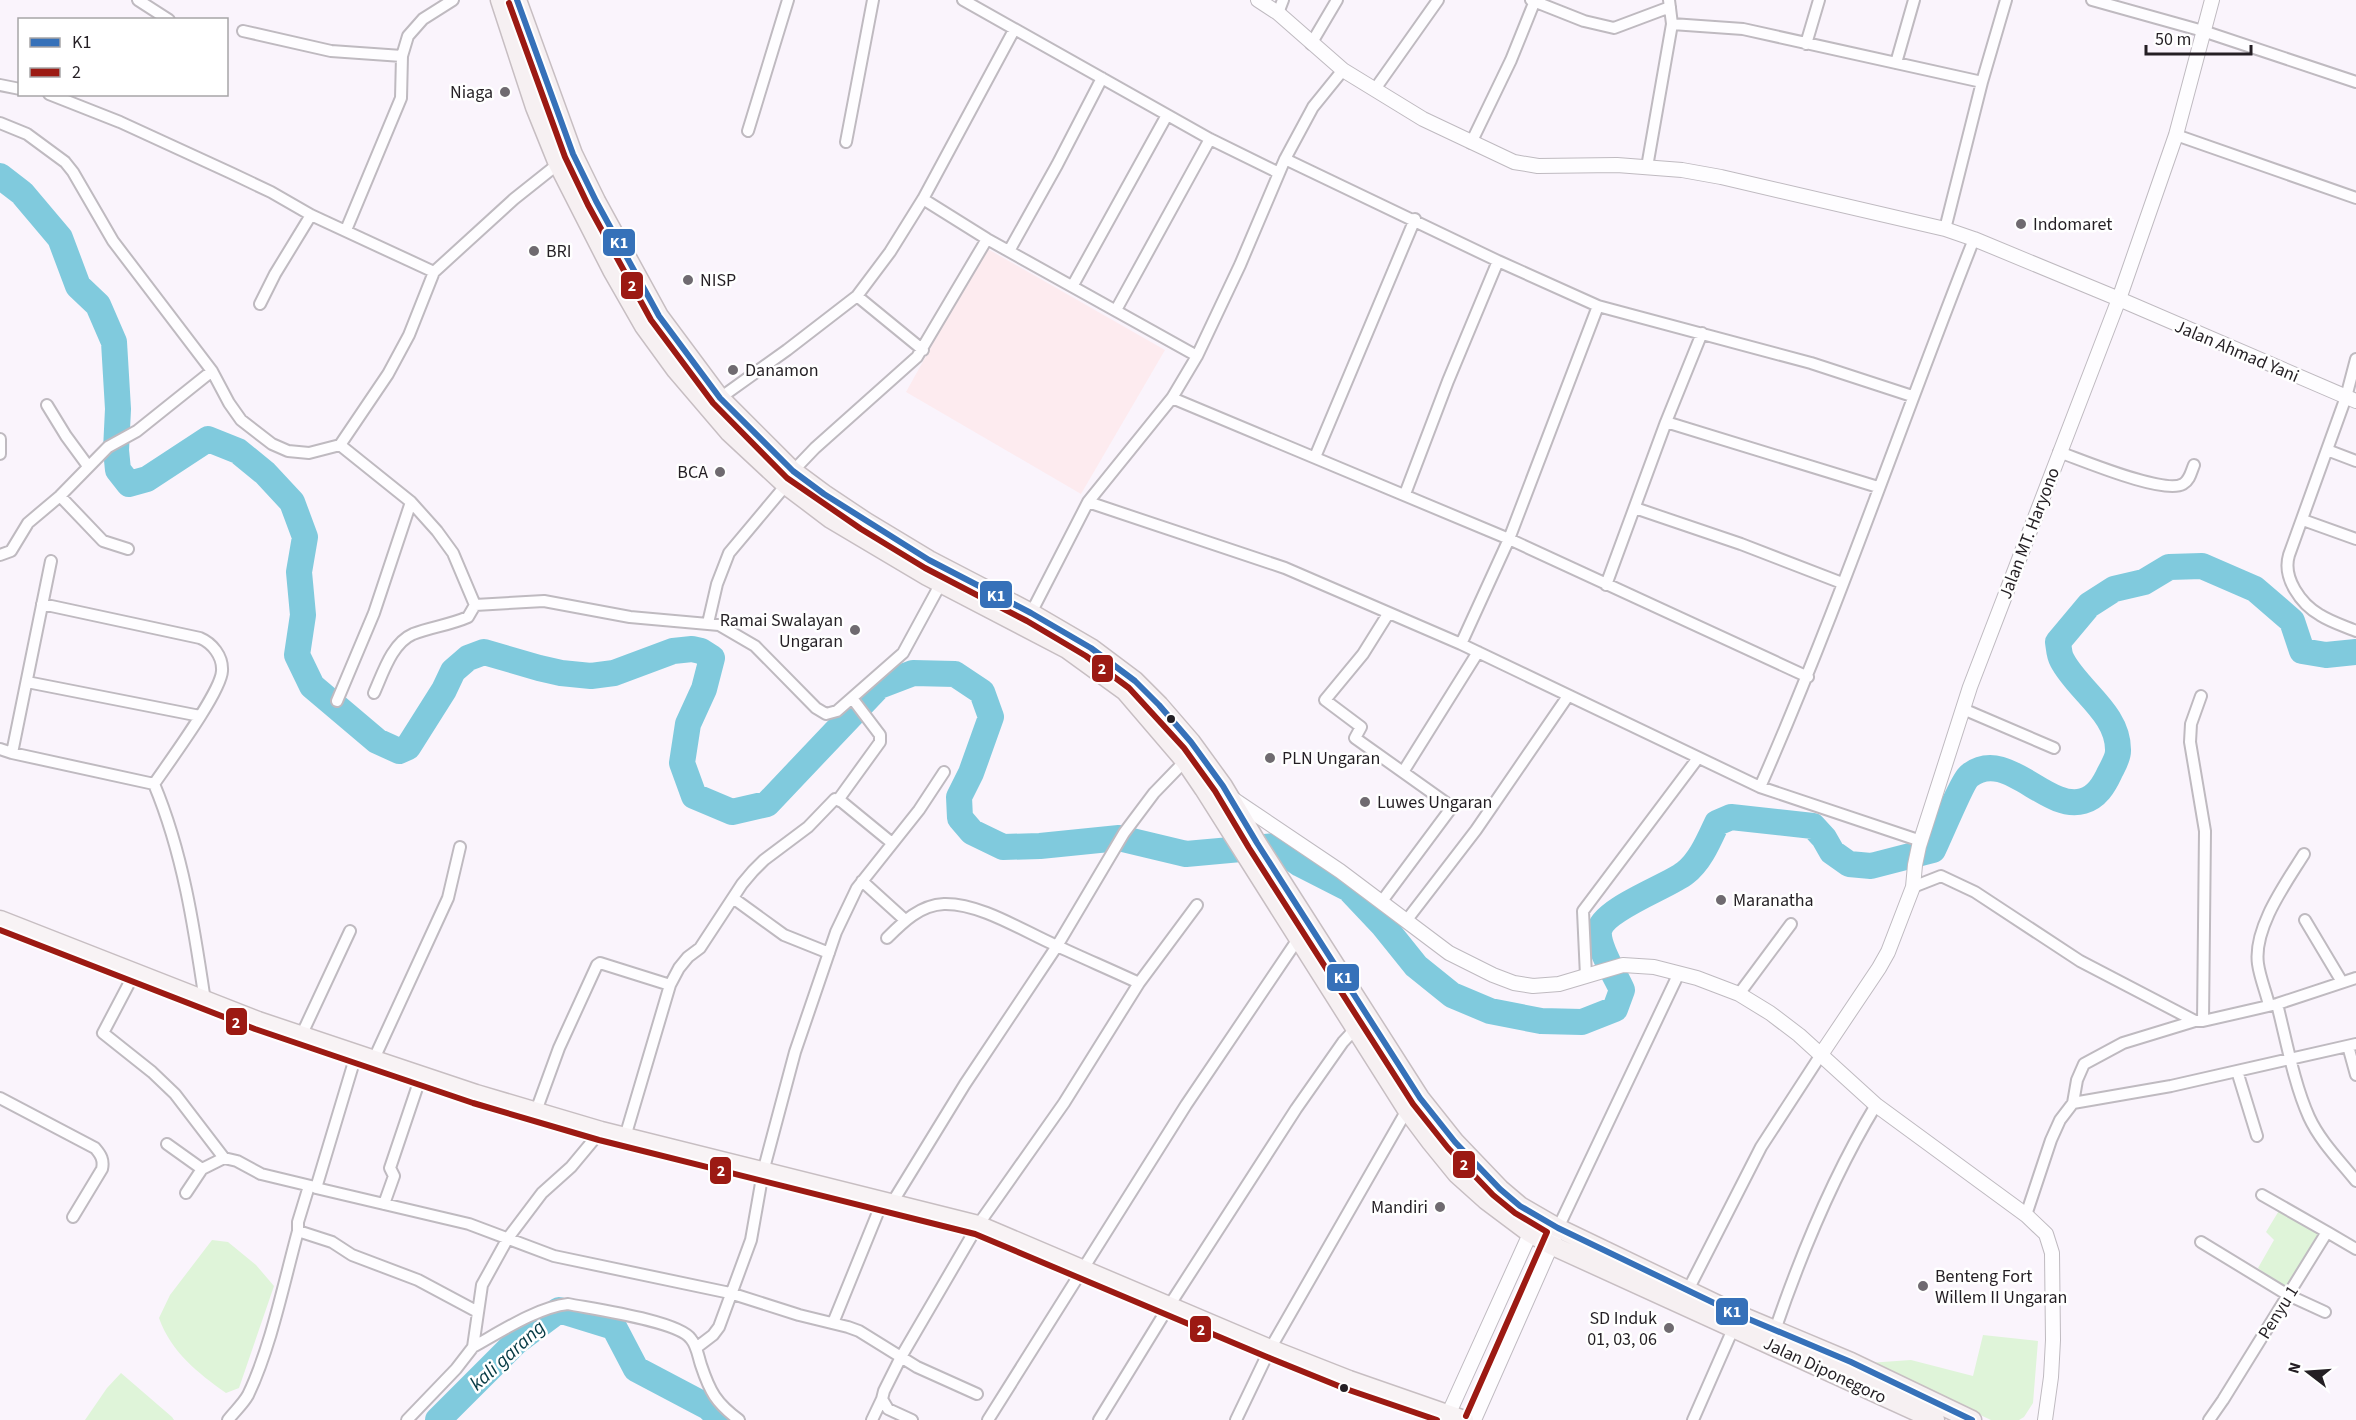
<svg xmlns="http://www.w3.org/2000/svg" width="2356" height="1420" font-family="'Source Sans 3',sans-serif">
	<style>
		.commercial { fill: #fdebef }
		.green { fill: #dff4d9 }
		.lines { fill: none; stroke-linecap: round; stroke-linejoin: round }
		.river { stroke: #80cadd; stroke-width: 26 }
		.minor-casing { stroke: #bfbac0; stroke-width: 14 }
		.tertiary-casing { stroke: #bfbac0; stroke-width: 16 }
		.primary-casing { stroke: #c7bec2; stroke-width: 21 }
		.trunk-casing { stroke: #c7bec2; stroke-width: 21 }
		.minor { stroke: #fefdff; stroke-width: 10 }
		.tertiary { stroke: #fefdff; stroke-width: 14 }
		.primary { stroke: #f8f3f5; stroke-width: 18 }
		.trunk { stroke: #f6f0f2; stroke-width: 18 }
		.bus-1-casing { stroke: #fff; stroke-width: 10 }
		.bus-2-casing { stroke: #fff; stroke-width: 10 }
		.bus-1 { stroke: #3671b9; stroke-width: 6 }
		.bus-2 { stroke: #9c1a13; stroke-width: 6 }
		.poi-dot { fill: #6f6a70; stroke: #fff; stroke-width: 2 }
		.bus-dot { fill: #241f24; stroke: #fff; stroke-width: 2 }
		.labels { text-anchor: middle; stroke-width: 5; stroke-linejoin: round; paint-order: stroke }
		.poi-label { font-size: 18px; fill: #241f24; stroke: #fff; text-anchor: start }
		.street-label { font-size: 18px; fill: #241f24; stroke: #fff }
		.water-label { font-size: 20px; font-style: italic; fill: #053943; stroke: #fff }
		.line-badge { stroke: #fff; stroke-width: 2 }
		.badge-label { font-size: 16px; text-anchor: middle; font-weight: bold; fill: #fff }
	</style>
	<rect width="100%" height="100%" fill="#faf4fc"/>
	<!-- commercial -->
	<path class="commercial" d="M986,248L1165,350L1081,494L906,392Z"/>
	<!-- green -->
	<path class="green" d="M2280,1209L2322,1235L2286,1290L2258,1268L2274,1240L2266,1232Z
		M212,1240L228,1242L256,1265L274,1286L239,1388L226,1393C198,1373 171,1352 159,1318L170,1295Z
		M1983,1335L2038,1341L2033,1403L2024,1417L2019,1420H1991L1868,1363L1911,1360L1973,1376Z
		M121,1373L172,1417L174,1420H85L107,1388Z"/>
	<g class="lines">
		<!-- river -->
		<path class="river" d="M0,176L22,193L60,238L78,286L98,305L114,342L118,409L116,450L118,470L129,484L147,479L208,439L238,451L265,473L292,502L305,537L299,572L303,615L297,655L312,686L377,741L399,751L408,747L444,690L453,671L468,658L484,652L539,668L561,673L591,676L614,673L673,651L692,649L701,651L712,658L704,689L688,724L682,763L694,796L732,812L767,804L879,686L913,673L955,674L982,692L991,717L971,773L959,797L960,818L972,832L1003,847L1040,846L1119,838L1186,854L1274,846L1300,864L1349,889L1383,925L1416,966L1452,995L1490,1011L1541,1021L1582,1022L1615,1009L1622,990C1615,974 1597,947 1599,931C1603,909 1667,887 1685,873C1700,862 1709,840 1717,823L1731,817L1813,826L1824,838L1832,852L1849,864L1871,866L1933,850C1939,838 1962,782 1969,776C2006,746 2046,812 2083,801C2097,797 2104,785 2110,772C2113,766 2118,758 2118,751C2119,713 2078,691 2062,660C2059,655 2059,648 2058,642L2089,605L2114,589L2144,582L2169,567L2202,566L2255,589L2292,621L2302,651L2326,655L2356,652
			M438,1420L516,1342L559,1310L614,1327L636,1369L708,1407L722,1420"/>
		<defs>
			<path id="minor" d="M138,0L169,20
				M963,0L1210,139L1279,173
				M1531,0L1584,21L1614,28L1670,7
				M1669,0L1672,24L1743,29L1982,82
				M2092,0L2203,31L2356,82
				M1278,13L1283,0
				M243,31L331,51L402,56
				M1311,44L1337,0
				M1806,44L1819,0
				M1896,63L1914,0
				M0,85L20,89
				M1375,89L1438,0
				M49,94L120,122L231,173L271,192L311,215L434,272
				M0,123L27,134L65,162L73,172L113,241L212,371L229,403L241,420L272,444L288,451L309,453L340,445L388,374L409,335L434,272L514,199L558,164
				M748,131L788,0
				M2176,135L2356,198
				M846,142L873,0
				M1471,143L1511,60L1534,3
				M1285,159L1498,261L1598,306L1811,363L1912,396
				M1647,167L1672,24
				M923,199L987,239L1197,356
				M1945,229L1982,82L2006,0
				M346,230L401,98L402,56L408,36L423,19L453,0
				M1009,251L1057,165L1102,78
				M1073,285L1167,115
				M857,296L923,350
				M260,304L275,274L311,215
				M1116,310L1210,139
				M2356,359L2346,397L2289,555C2282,578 2301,604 2320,615C2331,622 2344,626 2356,631
				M720,398L787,350L857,296L890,252L923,199L1014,30
				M1172,398L1509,539L1808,677
				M47,405L66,436L88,466
				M1666,422L1878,487
				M0,439V454
				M340,445L411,502L437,531L453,553L475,605L544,601L630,617L719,625L755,646L816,708L826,714L837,711L903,653L941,583
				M2327,450L2356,461
				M2059,452C2082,460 2164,495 2183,484C2190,480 2191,472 2194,465
				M1315,457L1415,219
				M793,471L815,448L917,357L987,239
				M1405,494L1448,381L1498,261
				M60,496L103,541L128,549
				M1088,502L1285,568L1461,644L1760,787L1921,841
				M1635,508L1741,544L1842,583
				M2303,520L2356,539
				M0,555L11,551L28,523L60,496L108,447L137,431L212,371
				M1606,585L1666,422L1702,333
				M42,604L200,638C212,643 223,656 222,671C221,692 169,762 154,784C183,853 194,927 205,1001
				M1031,613L1088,502L1172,398L1197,356L1240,265L1285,159L1313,107L1343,70
				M708,623L717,584L729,553L786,485
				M1461,644L1509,539L1598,306
				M27,682L200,716
				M374,693C383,673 392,643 413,634C431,627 450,625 468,617L475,605
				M2201,696L2191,724L2190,742L2205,831L2203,1021
				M337,701L374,613L411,502
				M1963,709L2054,748
				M0,749L12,753L154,784
				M12,753L51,561
				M1403,772L1478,652
				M1760,787C1839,607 1902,421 1974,239
				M838,800L880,742V735L852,698
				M862,881L905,920
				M1913,887L1941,876L1975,892L2080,961L2195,1021
				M733,898L784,935L829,953
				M1382,901L1452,807L1355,738L1361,727L1325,700L1363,654L1388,614
				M2305,920L2342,982
				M1406,921L1476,830L1568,696
				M887,938C903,922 920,905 944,904C980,903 1023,931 1055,945C1083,958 1111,970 1139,983
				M134,974L103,1033L152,1072L175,1094L224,1158
				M1586,976L1583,911L1698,758
				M1739,994L1791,924
				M2277,1004C2286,1039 2294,1084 2309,1117C2320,1141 2340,1161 2356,1181
				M2269,1005C2266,992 2260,978 2258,964C2253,928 2286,883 2304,854
				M301,1036L350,931
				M2348,1046L2356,1075
				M356,1055L316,1188L469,1224L554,1256L730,1293L799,1315L848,1327L859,1331L917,1367L977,1394
				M373,1061L448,898L460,847
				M2237,1071L2257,1136
				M0,1098L95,1148C101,1155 104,1160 102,1169L73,1217
				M2073,1103L2171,1086L2356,1044
				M536,1111L559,1048L597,965L600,963L670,985
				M625,1137L670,985L679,968L688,957L700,948L742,884L753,871L764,860L808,827L835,799L842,802L892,843
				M167,1144L202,1169
				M309,1186L298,1222V1231L332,1242L352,1255L418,1280L476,1311
				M186,1193L202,1169L224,1158L237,1161L261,1174L315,1187
				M2262,1195L2327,1232
				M892,1203L965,1084L1057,946L1124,833L1154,793L1185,761
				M384,1204L394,1176L390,1168L421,1076
				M2026,1215L2051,1140L2060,1120L2073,1103L2077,1080L2084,1064L2123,1043L2195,1021H2203L2277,1004L2356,978
				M1558,1228L1679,973
				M2201,1242L2288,1295L2325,1312
				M1688,1290L1761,1147L1822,1053
				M833,1323L883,1200
				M1775,1330C1802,1251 1833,1176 1876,1105
				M473,1347C500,1332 538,1307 568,1304C593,1309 679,1321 691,1339C697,1346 698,1356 701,1365C710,1392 716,1403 739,1420
				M696,1348L713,1335L719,1327L751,1240L763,1172L795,1052L836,932L857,888L919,810L944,772
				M228,1420C234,1412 243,1404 248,1395C271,1347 284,1282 298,1231
				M407,1420L456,1369L473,1347L482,1285L508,1238L542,1193L571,1167L601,1131
				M872,1420L882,1399
				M912,1420L888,1409L882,1399L884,1391L901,1357L978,1225L1064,1103L1139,983L1197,905
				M988,1420L1186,1105L1298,939
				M1099,1420L1169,1306L1296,1109L1343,1042L1356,1028
				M1236,1420L1270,1349L1407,1110
				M1693,1420L1733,1329
				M2209,1420L2223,1400L2327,1232L2356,1249"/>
			<path id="tertiary" d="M1258,0L1278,13L1343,70L1423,119L1514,162L1538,166L1617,165L1682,170L1721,177L1945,229L1974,239L2119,299L2356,401
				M1233,799L1340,871L1449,953L1493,975L1514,983L1533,986L1559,984L1623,965L1654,967L1697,978L1739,994L1770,1013L1799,1035L1876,1105L2026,1215L2046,1234L2052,1253L2053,1340L2051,1377L2045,1420
				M1822,1053L1879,968L1888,952L1913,887L1915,865L1919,846L1970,687L2119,299L2176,135L2212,0
				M1448,1415L1534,1225
				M1474,1420L1554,1239"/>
			<path id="primary" d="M0,920L258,1021L476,1094L601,1131L978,1225L1270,1349L1349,1380L1464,1420"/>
			<path id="trunk" d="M500,0L535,107L558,164L612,270L644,326L676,370L729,432L786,485L831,519L927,576L1067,649L1125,691L1185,761L1204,789L1407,1110L1431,1142L1457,1174L1486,1200L1530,1233L1551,1245L1935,1420
				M517,0L573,154L596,201L659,316L720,398L793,471L824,494L866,522L929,560L1031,613L1091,648L1135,681L1159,705L1191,742L1223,786L1257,843L1420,1098L1455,1142L1500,1189L1520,1206L1558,1228L1739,1315L1851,1362L1972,1420"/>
		</defs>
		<!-- minor casing -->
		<use href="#minor" class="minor-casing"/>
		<!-- tertiary casing -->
		<use href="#tertiary" class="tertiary-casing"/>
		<!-- primary casing -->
		<use href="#primary" class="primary-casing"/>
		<!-- trunk casing -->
		<use href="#trunk" class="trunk-casing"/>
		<!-- minor -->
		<use href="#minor" class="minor"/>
		<!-- tertiary -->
		<use href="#tertiary" class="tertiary"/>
		<!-- primary -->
		<use href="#primary" class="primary"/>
		<!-- trunk -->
		<use href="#trunk" class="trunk"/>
		<defs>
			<path id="bus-1" d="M517,0L573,154L596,201L659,316L720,398L793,471L824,494L929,560L1031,613L1091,648L1135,681L1159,705L1191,742L1223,786L1257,843L1420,1098L1455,1142L1500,1189L1520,1206L1558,1228L1739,1315L1851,1362L1972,1420"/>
			<path id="bus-2" d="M509,3L565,157L588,205L651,320L713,403L787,478L861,529L925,568L1027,621L1086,656L1129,688L1184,748L1215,791L1249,848L1413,1104L1448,1148L1493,1195L1515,1213L1547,1232L1466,1416
				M0,930L255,1029L473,1103L599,1140L975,1234L1267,1357L1346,1389L1437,1420"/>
		</defs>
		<!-- bus-1 casing -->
		<use href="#bus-1" class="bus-1-casing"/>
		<!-- bus-2 casing -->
		<use href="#bus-2" class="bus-2-casing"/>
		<!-- bus-1 -->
		<use href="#bus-1" class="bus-1"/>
		<!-- bus-2 -->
		<use href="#bus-2" class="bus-2"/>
	</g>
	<!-- markers -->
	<g class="poi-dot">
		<circle cx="505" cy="92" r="6"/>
		<circle cx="2021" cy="224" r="6"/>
		<circle cx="534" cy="251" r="6"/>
		<circle cx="688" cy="280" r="6"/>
		<circle cx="733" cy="370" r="6"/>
		<circle cx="720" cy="472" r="6"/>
		<circle cx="855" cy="630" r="6"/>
		<circle cx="1270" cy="758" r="6"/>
		<circle cx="1365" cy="802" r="6"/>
		<circle cx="1721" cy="900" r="6"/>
		<circle cx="1440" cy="1207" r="6"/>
		<circle cx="1923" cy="1286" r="6"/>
		<circle cx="1669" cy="1328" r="6"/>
	</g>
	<g class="bus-dot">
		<circle cx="1171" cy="719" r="5"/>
		<circle cx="1344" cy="1388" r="5"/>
	</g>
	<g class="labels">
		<!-- poi labels -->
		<g class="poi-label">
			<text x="493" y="98" text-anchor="end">Niaga</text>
			<text x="2033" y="230">Indomaret</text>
			<text x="546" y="257">BRI</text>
			<text x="700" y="286">NISP</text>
			<text x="745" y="376">Danamon</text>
			<text x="708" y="478" text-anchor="end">BCA</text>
			<text x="843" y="626" text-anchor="end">Ramai Swalayan<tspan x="843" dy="21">Ungaran</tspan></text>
			<text x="1282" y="764">PLN Ungaran</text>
			<text x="1377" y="808">Luwes Ungaran</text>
			<text x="1733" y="906">Maranatha</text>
			<text x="1428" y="1213" text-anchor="end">Mandiri</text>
			<text x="1935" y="1282">Benteng Fort<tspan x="1935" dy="21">Willem II Ungaran</tspan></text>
			<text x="1657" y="1324" text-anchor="end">SD Induk<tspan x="1657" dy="21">01, 03, 06</tspan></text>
		</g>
		<!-- street labels -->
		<g class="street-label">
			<text transform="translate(2237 351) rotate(23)" y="6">Jalan Ahmad Yani</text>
			<text transform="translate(2029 533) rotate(-69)" y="6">Jalan MT. Haryono</text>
			<text transform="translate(2278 1312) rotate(-58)" y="6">Penyu 1</text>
			<text transform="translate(1825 1370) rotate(25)" y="6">Jalan Diponegoro</text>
		</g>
		<!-- water labels -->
		<g class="water-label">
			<text transform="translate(507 1355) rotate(-42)" y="7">kali garang</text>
		</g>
	</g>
	<g class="line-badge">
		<rect x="602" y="228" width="34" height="29" rx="6" fill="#3671b9"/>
		<rect x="620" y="271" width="24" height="29" rx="6" fill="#9c1a13"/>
		<rect x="979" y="580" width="34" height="29" rx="6" fill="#3671b9"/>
		<rect x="1091" y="654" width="23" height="29" rx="6" fill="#9c1a13"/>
		<rect x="1326" y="963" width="34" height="29" rx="6" fill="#3671b9"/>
		<rect x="225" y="1007" width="23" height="29" rx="6" fill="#9c1a13"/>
		<rect x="1452" y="1150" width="24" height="29" rx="6" fill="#9c1a13"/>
		<rect x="709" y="1156" width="23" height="29" rx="6" fill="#9c1a13"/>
		<rect x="1715" y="1297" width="34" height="29" rx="6" fill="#3671b9"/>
		<rect x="1189" y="1315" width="23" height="28" rx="6" fill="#9c1a13"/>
	</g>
	<g class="badge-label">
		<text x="619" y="248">K1</text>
		<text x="632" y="291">2</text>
		<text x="996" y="601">K1</text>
		<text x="1102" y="674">2</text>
		<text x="1343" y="983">K1</text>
		<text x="236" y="1028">2</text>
		<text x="1464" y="1170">2</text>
		<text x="721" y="1176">2</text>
		<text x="1732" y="1317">K1</text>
		<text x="1201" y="1335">2</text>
	</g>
	<!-- legend -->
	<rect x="18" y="18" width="210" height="78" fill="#ffffff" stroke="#a7a5a7" stroke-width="1.5"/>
	<rect x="30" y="38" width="30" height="9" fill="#3671b9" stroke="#a7a5a7" stroke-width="1.5"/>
	<text x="72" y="48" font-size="18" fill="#241f24">K1</text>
	<rect x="30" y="68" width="30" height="9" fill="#9c1a13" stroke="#a7a5a7" stroke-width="1.5"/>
	<text x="72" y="78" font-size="18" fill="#241f24">2</text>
	<!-- north arrow -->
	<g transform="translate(2308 1372) rotate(287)" stroke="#ffffff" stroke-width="4.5" paint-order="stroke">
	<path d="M0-4.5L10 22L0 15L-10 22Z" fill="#241f24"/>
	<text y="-9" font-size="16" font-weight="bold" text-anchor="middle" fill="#241f24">N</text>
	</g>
	<!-- scale -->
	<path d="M2146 45v9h105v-9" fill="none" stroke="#241f24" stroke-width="3"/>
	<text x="2155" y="45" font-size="18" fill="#241f24" stroke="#ffffff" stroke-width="4.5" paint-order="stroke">50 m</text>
</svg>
